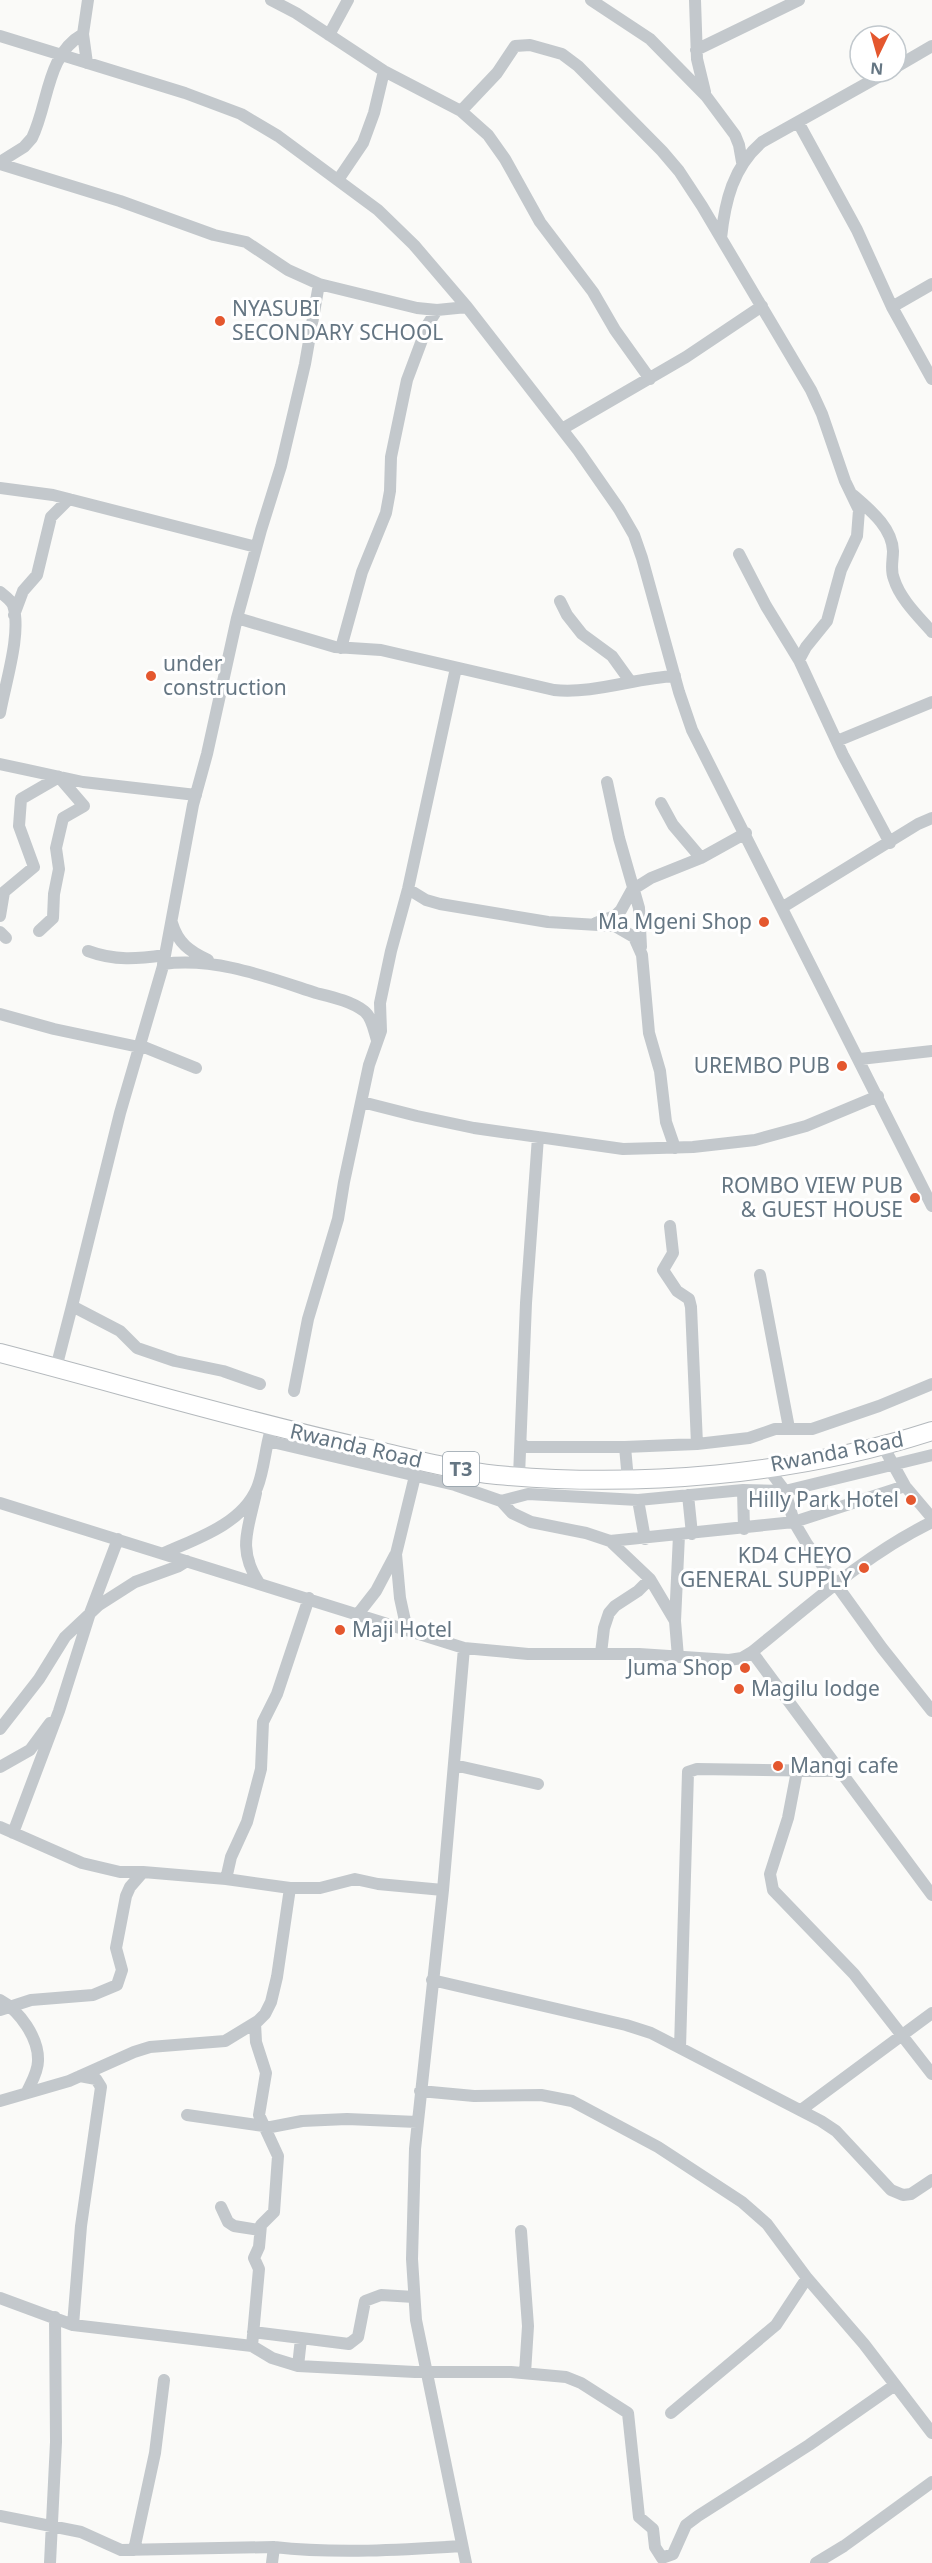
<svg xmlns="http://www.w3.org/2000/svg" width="932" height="2563" font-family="'Noto Sans',sans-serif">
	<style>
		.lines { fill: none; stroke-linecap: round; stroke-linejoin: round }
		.highway-casing { stroke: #b4b9bd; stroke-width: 20 }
		.minor { stroke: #c3c8cc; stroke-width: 12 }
		.highway { stroke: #fff; stroke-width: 18 }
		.poi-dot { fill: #e4572e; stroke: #fff; stroke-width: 2 }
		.labels { text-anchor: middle; stroke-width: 6; stroke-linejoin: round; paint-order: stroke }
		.shield { fill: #fff; stroke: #939fa8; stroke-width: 1.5 }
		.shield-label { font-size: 20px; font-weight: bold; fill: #657683 }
		.poi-label { font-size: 21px; fill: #657683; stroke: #fff; text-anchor: end }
		.street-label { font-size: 21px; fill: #657683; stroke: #fff }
	</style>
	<rect width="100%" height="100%" fill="#fafaf8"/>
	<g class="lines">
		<defs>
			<path id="highway" d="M0,1353C119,1384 237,1419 356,1446C403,1456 450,1470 497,1475C639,1488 796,1475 932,1431"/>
		</defs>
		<!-- highway casing -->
		<use href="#highway" class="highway-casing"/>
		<!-- minor -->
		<path class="minor" d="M271,0L296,13L384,71L461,111L488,135L505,159L540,222L593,292L615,330L650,379
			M591,0L650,39L706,96L735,135L739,145L742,162
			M695,0L697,59L705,92
			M329,35L348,0
			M0,36L185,93L241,114L278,136L378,210L414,245L467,307L578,450L619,509L634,535L642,558L679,692L692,730L932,1206
			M696,50L799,0
			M87,63L83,34L88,0
			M896,67L932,46
			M461,111L497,73L515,46L530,45L562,54L578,66L662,151L679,171L702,206L811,390L822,414L845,481L859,510L857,536L841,570L827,621L806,647L799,660
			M798,122L857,230L892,307L932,379
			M0,162L24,147L32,138C49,103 46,55 83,34
			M0,164L120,201L214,235L246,242L288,270L319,284L417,308L437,310L467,307
			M338,180L363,143L374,113L384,71
			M721,238C725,201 733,167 762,142L887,72
			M892,307L932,284
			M562,429L686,357L762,306
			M0,488L53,495L256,547
			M853,495C870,510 892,527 893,551C893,561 890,570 894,579C900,599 919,617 932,632
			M739,554L766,606L799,660L843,755L890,843
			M0,592C5,596 11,600 13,605C22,633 5,684 0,713
			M560,601L567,615L582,634L612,656L630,681
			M14,615L23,591L37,575L51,517L69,499
			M237,618L335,647L381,650L554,690C595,694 634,678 675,676
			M341,648L362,572L386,513L390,491L391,457L407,380L428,324L437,310
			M837,741L932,702
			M0,764L83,782L196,795
			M607,782L619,838L639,908L641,947
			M661,803L673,825L701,858
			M408,889L426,900L440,904L548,922L615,926L634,937L642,955L649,1033L660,1071L666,1122L675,1148
			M783,907L918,824L932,818
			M0,916L4,892L34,867L19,826L21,799L59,777L84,806L63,818L56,848L59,869L54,894L53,918L39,931
			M172,923C178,943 189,951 208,960
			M596,923L615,916L621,910L632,890L651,878L701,858L746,833
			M0,932L6,938
			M88,951C115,961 137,959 165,955
			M163,964C216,957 267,977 316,993C332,997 351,1001 364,1011C372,1017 374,1031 377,1040
			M0,1014L54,1029L139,1047
			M139,1045L196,1068
			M860,1059L932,1051
			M362,1102L417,1116L474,1128L623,1149L693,1147L755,1140L806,1126L878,1096
			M670,1226L673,1253L663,1270L677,1291L689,1299L691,1307L697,1444
			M760,1275L789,1428
			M56,1368L72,1306
			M260,1384L223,1371L175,1361L137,1348L120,1331L72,1306L120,1113L163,966L193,805L207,754L237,618L261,530L281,466L305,364L319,284
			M294,1391L308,1319L338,1219L344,1182L369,1065L381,1031L380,1003L391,951L408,889L456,668
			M268,1441L455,1485L501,1501L512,1513L531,1522L586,1533L610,1541L794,1522L905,1486
			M522,1444L526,1447H625L697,1444L749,1438L775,1429H812L879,1406L932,1384
			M883,1446L905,1486L932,1518
			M625,1447L628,1480
			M767,1467L785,1491L794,1522L807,1544L882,1648L932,1711
			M519,1476L526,1303L538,1137
			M743,1490L744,1529
			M256,1493C248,1530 237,1549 259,1583
			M688,1495L692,1534
			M638,1500L645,1539
			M501,1501L528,1494L638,1500L743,1490L785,1491L932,1455
			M0,1503L464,1648L528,1654H639L729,1660L742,1658L752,1652C809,1606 866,1554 932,1522
			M164,1553C196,1539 242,1524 257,1488C264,1471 265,1450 270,1433
			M650,1579L675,1621
			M358,1614L376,1591L395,1555
			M407,1630L400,1598L396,1554L415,1476
			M464,1648L443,1890L415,2149L412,2259L416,2320L466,2563
			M752,1652L932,1895
			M601,1653L604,1628L609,1613L615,1606L638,1591L650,1579L610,1541
			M678,1657L675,1621L679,1535
			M0,1729L39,1679L65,1637L99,1605L135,1582L179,1566L187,1561
			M454,1765L538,1784
			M0,1767L30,1750L50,1723
			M797,1771L788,1818L770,1874L773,1890L854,1974L932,2074
			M0,1827L82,1863L120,1872H143L226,1879L290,1888H320L355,1879L378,1884L443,1890
			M13,1833L59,1711L90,1613L118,1539
			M226,1879L231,1857L247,1822L256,1788L261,1769L263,1722L277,1694L309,1598
			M432,1980L626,2025L651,2033L821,2121L836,2131L891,2190L903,2195L911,2194L932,2180
			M0,2000C19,2010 39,2038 38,2061C38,2072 31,2083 27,2092
			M0,2010L31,2000L93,1995L117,1985L122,1970L116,1948L126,1896L130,1887L143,1872
			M680,2048L688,1772L697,1769L839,1771
			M420,2091L474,2096L541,2095L572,2101L658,2147L742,2202L767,2224L807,2278L864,2344L932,2433
			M0,2101L69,2081L134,2052L150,2047L225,2041L258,2021L265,2014L271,2002L277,1977L290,1888
			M801,2110L932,2013
			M187,2115L271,2127L302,2121L347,2119L417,2122
			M221,2207L228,2222L234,2226L259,2230
			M521,2231L528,2326L525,2373
			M0,2298L73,2325L252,2346L272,2358L298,2366L415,2372H511L566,2377L581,2383L628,2413L639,2517L653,2529L655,2547L662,2558L673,2554L686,2525L698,2516L809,2445L895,2385
			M73,2325L81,2226L101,2087L96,2079L80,2076
			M253,2332L349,2344L358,2337L365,2301L381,2295L414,2297
			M252,2346L259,2269L254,2258L259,2247L261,2225L274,2212L278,2156L259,2115L266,2073L256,2042L255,2023
			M298,2366L301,2339
			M671,2413L776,2325L807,2278
			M0,2516L81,2532L121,2550L274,2547C336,2554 400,2550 462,2546
			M134,2550L155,2453L164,2380
			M50,2563L56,2442L55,2317
			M272,2563L274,2547
			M816,2563L844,2546L932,2482"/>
		<!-- highway -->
		<use href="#highway" class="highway"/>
	</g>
	<!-- markers -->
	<g class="poi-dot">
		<circle cx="220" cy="321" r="6"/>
		<circle cx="151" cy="676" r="6"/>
		<circle cx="764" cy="922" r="6"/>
		<circle cx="842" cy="1066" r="6"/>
		<circle cx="915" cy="1198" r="6"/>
		<circle cx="911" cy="1500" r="6"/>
		<circle cx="864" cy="1568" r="6"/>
		<circle cx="340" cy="1630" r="6"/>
		<circle cx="745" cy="1668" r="6"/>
		<circle cx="739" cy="1689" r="6"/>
		<circle cx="778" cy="1766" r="6"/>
	</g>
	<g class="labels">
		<!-- shield labels -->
		<rect class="shield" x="443" y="1452" width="36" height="34" rx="4.5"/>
		<g class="shield-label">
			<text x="461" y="1476">T3</text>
		</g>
		<!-- poi labels -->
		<g class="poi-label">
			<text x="232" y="316" text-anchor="start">NYASUBI<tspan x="232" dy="24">SECONDARY SCHOOL</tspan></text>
			<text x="163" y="671" text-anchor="start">under<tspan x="163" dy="24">construction</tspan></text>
			<text x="752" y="929">Ma Mgeni Shop</text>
			<text x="830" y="1073">UREMBO PUB</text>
			<text x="903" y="1193">ROMBO VIEW PUB<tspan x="903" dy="24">&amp; GUEST HOUSE</tspan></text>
			<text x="899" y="1507">Hilly Park Hotel</text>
			<text x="852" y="1563">KD4 CHEYO<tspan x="852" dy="24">GENERAL SUPPLY</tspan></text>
			<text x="352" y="1637" text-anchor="start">Maji Hotel</text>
			<text x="733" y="1675">Juma Shop</text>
			<text x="751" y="1696" text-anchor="start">Magilu lodge</text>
			<text x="790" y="1773" text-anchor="start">Mangi cafe</text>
		</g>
		<!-- street labels -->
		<g class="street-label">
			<text transform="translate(356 1446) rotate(13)" y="7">Rwanda Road</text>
			<text transform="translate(837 1452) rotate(-11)" y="7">Rwanda Road</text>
		</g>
	</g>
	<!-- north arrow -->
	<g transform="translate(878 54) rotate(185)"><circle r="28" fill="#ffffff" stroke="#c1c8cd" stroke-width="1.5"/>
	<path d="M0-4.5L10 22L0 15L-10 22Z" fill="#e4572e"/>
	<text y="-9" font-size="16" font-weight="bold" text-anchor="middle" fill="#657683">N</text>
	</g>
</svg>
